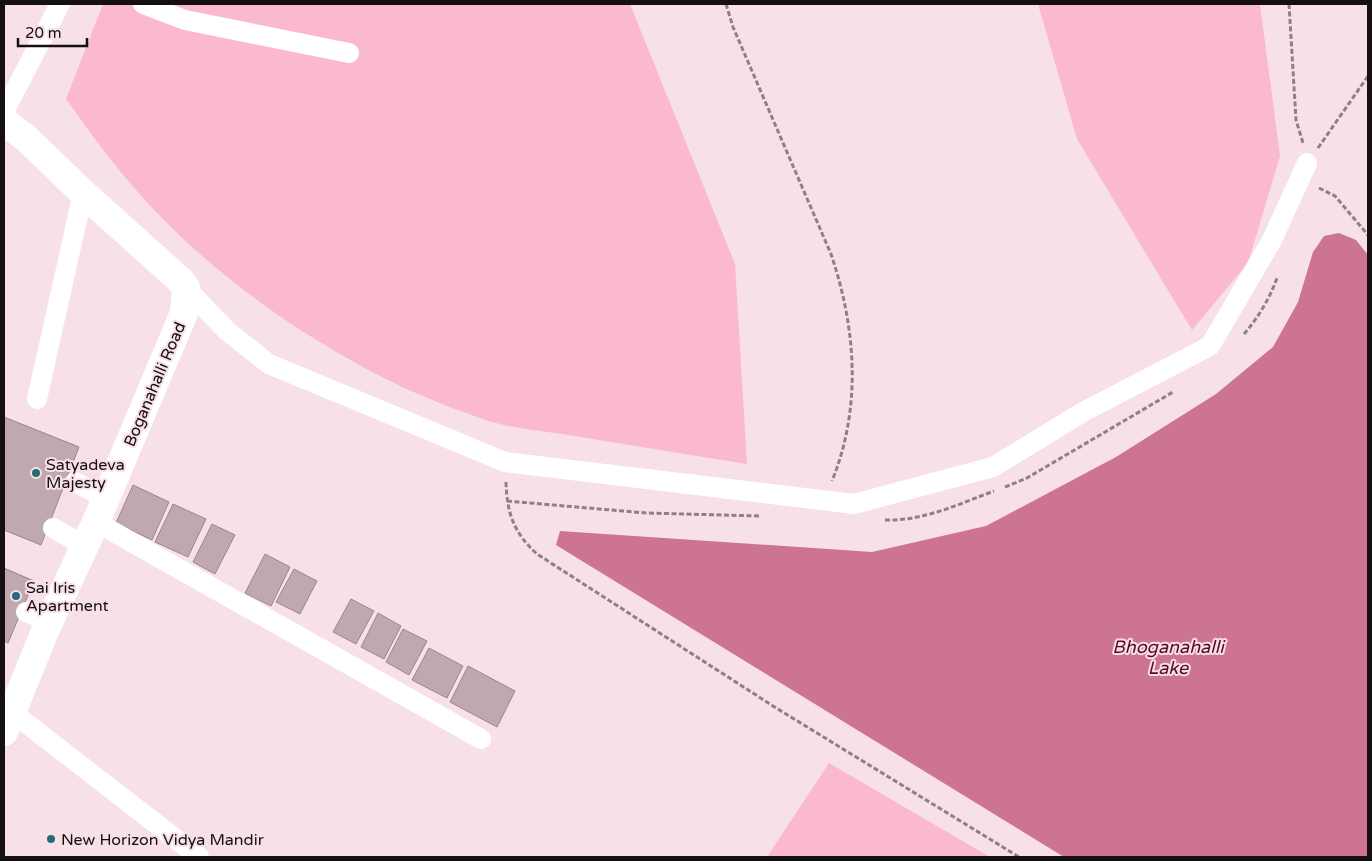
<svg xmlns="http://www.w3.org/2000/svg" width="1372" height="861" font-family="'Varela Round',sans-serif">
	<style>
		.green { fill: #fbb9cd }
		.water { fill: #cc7492 }
		.building { fill: #bfa9af; stroke: #9b868c }
		.lines { fill: none; stroke-linecap: round; stroke-linejoin: round }
		.path { stroke: #8f8084; stroke-width: 3; stroke-dasharray: 5 2.5; stroke-linecap: butt }
		.street { stroke: #fff; stroke-width: 20 }
		.secondary { stroke: #fff; stroke-width: 28 }
		.poi-dot { fill: #236c77; stroke: #f7e0e6; stroke-width: 2 }
		.labels { text-anchor: middle; stroke-width: 4; stroke-linejoin: round; paint-order: stroke }
		.street-label { font-size: 16px; fill: #160f11; stroke: #f7e0e6 }
		.poi-label { font-size: 16px; fill: #160f11; stroke: #f7e0e6; text-anchor: start }
		.water-label { font-size: 18px; font-style: italic; fill: #59072e; stroke: #f7e0e6 }
	</style>
	<rect width="100%" height="100%" fill="#f7e0e6"/>
	<!-- green -->
	<path class="green" d="M103,4H630L735,264L747,464C691,455 635,446 580,437C552,432 523,430 496,423C487,421 478,417 469,414C440,404 412,392 384,378C286,328 195,261 124,176C103,151 85,125 66,99Z
		M1038,4H1260L1280,156L1248,263L1192,330L1077,139Z
		M829,763L990,857H767Z"/>
	<!-- water -->
	<path class="water" d="M1339,233L1356,240L1368,255V857H1064L556,545L560,531L872,552L986,526L1116,457L1216,394L1273,347L1298,302L1313,252L1324,236Z"/>
	<!-- building -->
	<path class="building" d="M4,417L79,447L41,545L4,530Z
		M133,485L169,502L152,540L116,523Z
		M173,504L206,519L188,557L155,542Z
		M212,524L235,535L215,574L193,562Z
		M265,554L290,567L271,606L245,593Z
		M4,568L34,581L8,643L4,641Z
		M294,569L317,581L300,614L276,602Z
		M351,599L374,611L356,644L333,632Z
		M378,613L401,626L384,659L361,647Z
		M403,629L427,641L409,675L386,662Z
		M429,648L463,666L447,698L412,680Z
		M468,666L515,691L497,727L450,702Z"/>
	<g class="lines">
		<!-- path -->
		<path class="path" d="M726,4L733,27L831,254C856,328 862,407 832,481
			M1289,4L1296,120L1303,143
			M1318,148L1368,76
			M1319,188L1335,196L1368,235
			M1244,334C1258,318 1270,298 1277,278
			M506,482C507,514 514,533 537,554L773,706L1019,857
			M1005,487L1027,478L1173,392
			M507,501L646,513L759,516
			M885,520C924,521 959,504 994,491"/>
		<!-- street -->
		<path class="street" d="M143,4L185,20L349,53
			M4,112L60,4
			M186,288L227,331L269,364L505,462L854,504L993,467L1083,412L1210,346L1272,240L1307,163
			M37,399L83,193
			M75,482L106,498
			M96,522L481,739
			M53,528L85,546
			M26,612L50,622
			M4,706L199,857"/>
		<!-- secondary -->
		<path class="secondary" d="M4,121L27,139L83,193L181,281L186,288L184,313L96,522L45,631L4,732"/>
	</g>
	<!-- markers -->
	<g class="poi-dot">
		<circle cx="36" cy="473" r="5"/>
		<circle cx="16" cy="596" r="5"/>
		<circle cx="51" cy="839" r="5"/>
	</g>
	<g class="labels">
		<!-- street labels -->
		<g class="street-label">
			<text transform="translate(154 384) rotate(-67)" y="6">Boganahalli Road</text>
		</g>
		<!-- poi labels -->
		<g class="poi-label">
			<text x="46" y="470">Satyadeva<tspan x="46" dy="18">Majesty</tspan></text>
			<text x="26" y="593">Sai Iris<tspan x="26" dy="18">Apartment</tspan></text>
			<text x="61" y="845">New Horizon Vidya Mandir</text>
		</g>
		<!-- water labels -->
		<g class="water-label">
			<text x="1168" y="653">Bhoganahalli<tspan x="1168" dy="21">Lake</tspan></text>
		</g>
	</g>
	<!-- border -->
	<rect width="1372" height="861" fill="none" stroke="#160f11" stroke-width="10"/>
	<!-- scale -->
	<path d="M18 38v8h69v-8" fill="none" stroke="#160f11" stroke-width="2.5"/>
	<text x="25" y="38" font-size="15" fill="#160f11" stroke="#f7e0e6" stroke-width="4" paint-order="stroke">20 m</text>
</svg>
